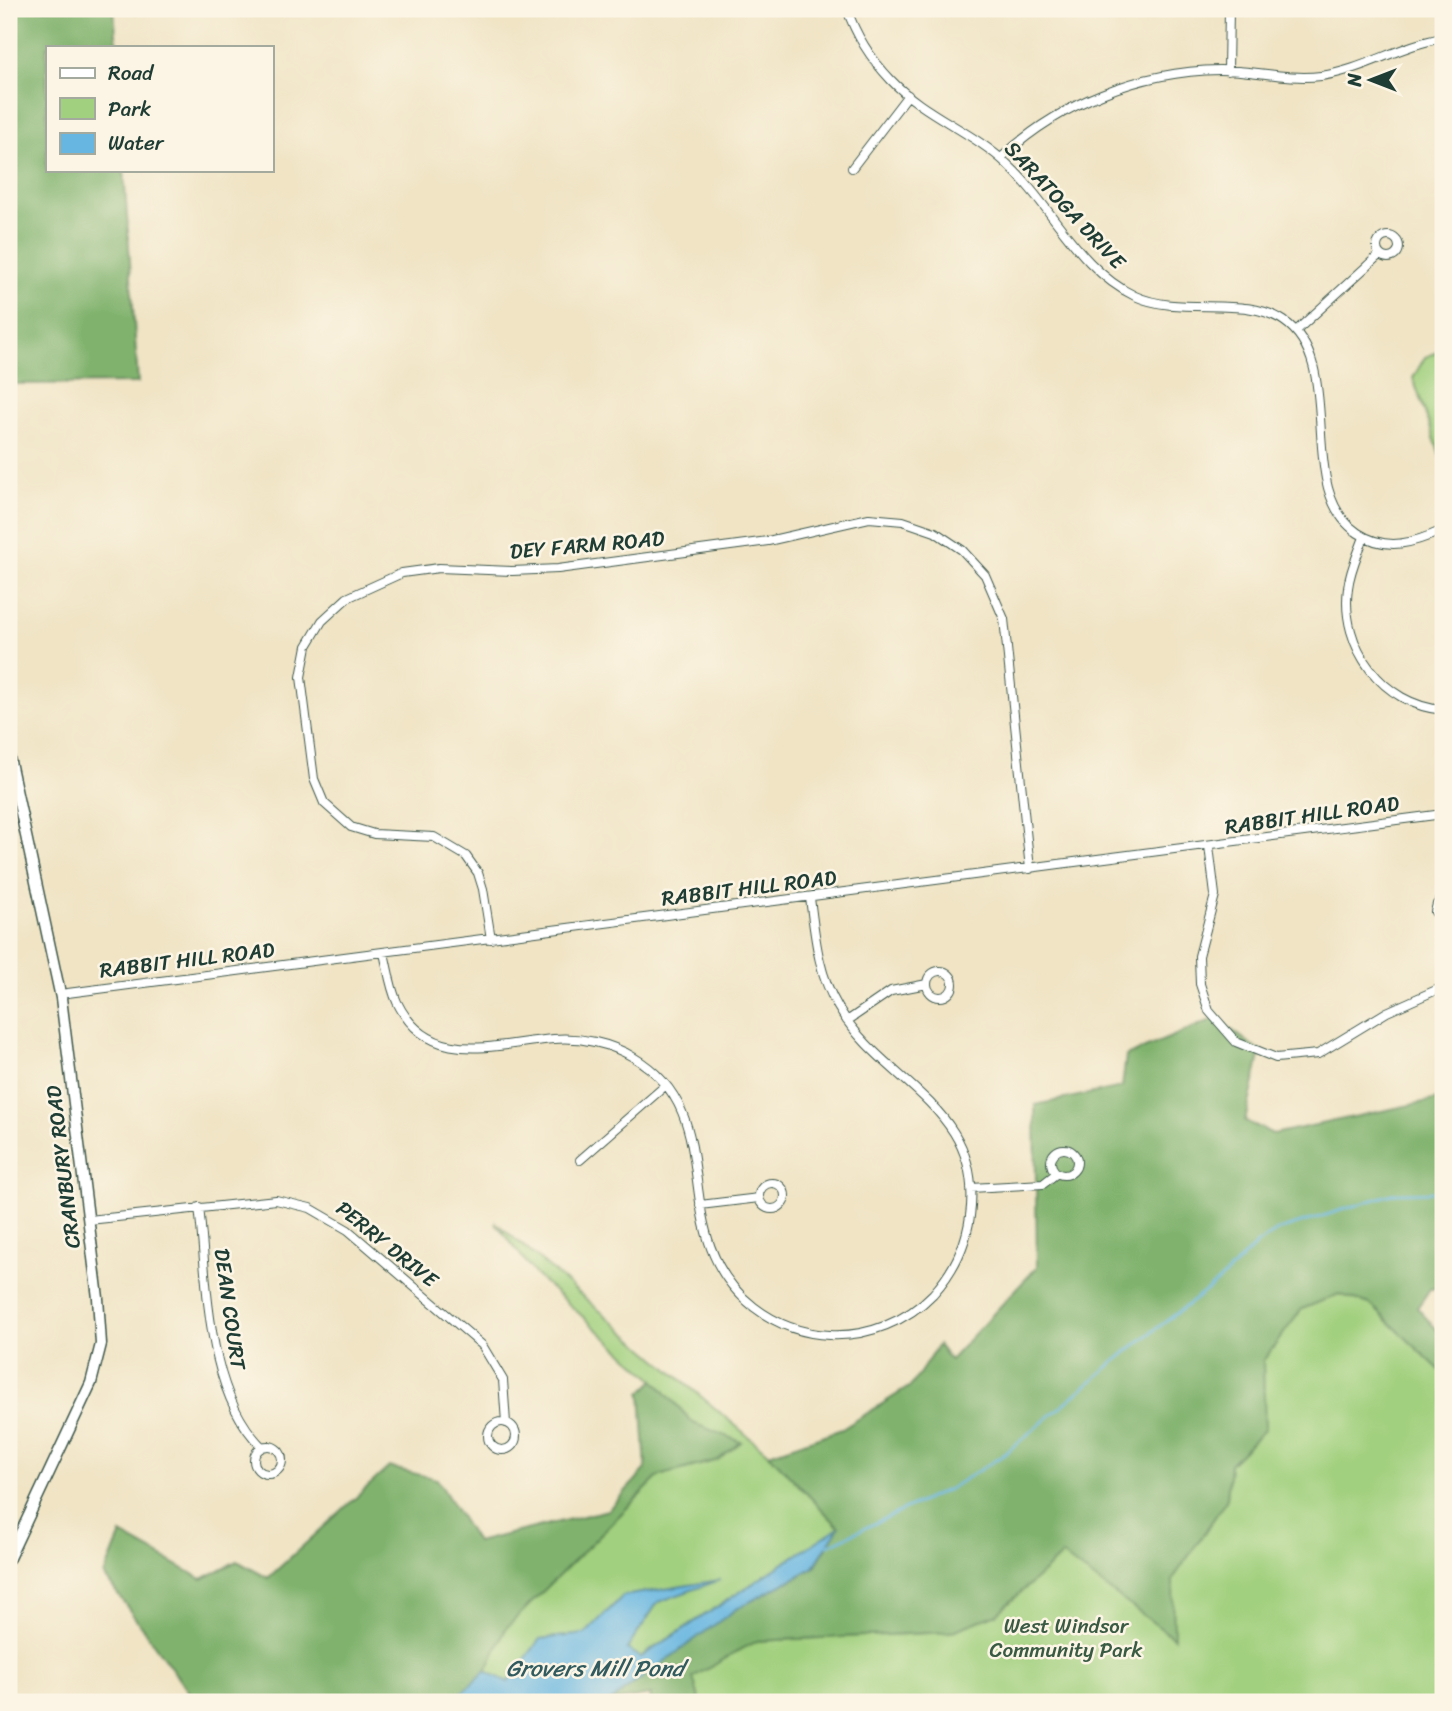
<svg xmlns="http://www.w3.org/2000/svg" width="1452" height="1711" font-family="Sriracha,sans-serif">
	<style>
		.green { fill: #a1d07e; stroke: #608659; stroke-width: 2 }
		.forest { fill: #80b26d; stroke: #507850; stroke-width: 2 }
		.water { fill: #66b6e1; stroke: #427a8a; stroke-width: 2 }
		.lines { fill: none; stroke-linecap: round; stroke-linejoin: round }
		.stream { stroke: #66b6e1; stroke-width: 2.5 }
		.street-casing { stroke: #3e564a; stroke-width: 10 }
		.secondary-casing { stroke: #3e564a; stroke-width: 13 }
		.street { stroke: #fff; stroke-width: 8 }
		.secondary { stroke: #fff; stroke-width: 10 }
		.labels { text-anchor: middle; stroke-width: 5; stroke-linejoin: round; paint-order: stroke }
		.street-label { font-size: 21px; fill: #1f3d34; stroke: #fcf5e5 }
		.park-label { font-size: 21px; fill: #395a43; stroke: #fcf5e5 }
		.water-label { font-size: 23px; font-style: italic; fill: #315b5f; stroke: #fcf5e5 }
	</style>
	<rect width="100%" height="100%" fill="#fcf5e5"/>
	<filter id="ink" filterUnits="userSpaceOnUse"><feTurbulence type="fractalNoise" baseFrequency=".0143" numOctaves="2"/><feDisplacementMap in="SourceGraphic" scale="14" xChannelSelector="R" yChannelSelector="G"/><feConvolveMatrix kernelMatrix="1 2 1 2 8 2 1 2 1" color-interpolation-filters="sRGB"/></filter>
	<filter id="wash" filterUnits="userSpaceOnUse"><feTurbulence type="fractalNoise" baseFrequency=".00686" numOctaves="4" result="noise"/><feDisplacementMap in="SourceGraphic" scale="28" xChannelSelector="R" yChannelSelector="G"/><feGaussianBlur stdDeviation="1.57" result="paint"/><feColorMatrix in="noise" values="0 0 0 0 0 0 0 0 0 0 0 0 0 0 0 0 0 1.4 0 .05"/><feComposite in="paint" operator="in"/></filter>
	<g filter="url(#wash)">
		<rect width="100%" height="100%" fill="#f0e4c5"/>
		<!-- green -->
		<path class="green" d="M1443,350V464L1413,378L1425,357Z
			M495,1222L769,1454L839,1527L640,1657L627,1649L658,1602L715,1581L623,1596L585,1634L540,1639L508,1683L486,1671L506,1628L659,1476L718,1460L693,1423L654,1380L536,1275Z
			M1339,1294L1370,1304L1443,1373V1702H700L693,1677L756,1641L950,1632L997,1614L1062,1555L1173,1579L1227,1499L1230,1464L1264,1429L1263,1361L1302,1309Z"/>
		<!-- forest -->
		<path class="forest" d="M9,9H114L117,47H47V170H124L138,383L9,384Z
			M1216,1018L1261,1052L1245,1121L1273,1134L1443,1098V1287L1430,1289L1417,1308L1443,1336V1373L1370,1304L1339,1294L1302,1309L1263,1361L1265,1429L1230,1464L1227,1499L1173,1579L1174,1638L1062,1555L997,1614L950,1632L756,1641L693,1677L700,1702H650L651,1695L609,1702L736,1609L814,1568L839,1527L769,1454L842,1429L912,1385L938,1345L950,1360L1037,1267L1035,1105L1122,1087L1126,1056Z
			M654,1380L693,1423L741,1442L718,1460L659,1476L506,1628L486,1671L457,1697L458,1702H196L104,1575L121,1534L202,1579L237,1561L268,1578L389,1467L437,1479L476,1542L608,1510L646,1469L641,1393Z"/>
		<!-- water -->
		<path class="water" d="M839,1527L813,1568L736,1609L609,1702H458L457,1697L486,1671L508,1682L540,1639L585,1634L623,1596L720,1580L658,1602L627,1649L641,1657Z"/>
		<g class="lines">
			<!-- stream -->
			<path class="stream" d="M828,1545L949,1489L1002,1456L1131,1348L1218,1282L1257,1244L1279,1230L1395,1193L1443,1192"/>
		</g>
	</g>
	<g filter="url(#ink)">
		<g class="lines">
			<defs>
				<path id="street" d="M847,9C856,36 872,60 891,80C924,115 972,131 1007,164C1051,204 1079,270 1135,296C1181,317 1244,294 1284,321C1348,365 1293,490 1358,533C1387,552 1414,543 1443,530
					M1228,71L1229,9
					M1001,158C1059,103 1140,71 1220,70C1254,70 1287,80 1321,76C1364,70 1400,45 1443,38
					M852,168L908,95
					M1377 247a11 11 0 1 1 22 0a11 11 0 1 1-22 0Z
					M1296,331L1379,255
					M1364,537C1358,554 1350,570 1348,588C1340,647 1383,705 1443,710
					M1209,846L1215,895L1199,956L1200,984L1209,1011L1236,1042L1276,1058L1318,1054L1387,1012L1443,987
					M1443,898L1437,904L1435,912L1443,922
					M491,939L483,889L478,873L466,856L434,837L374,834L351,827L324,803L314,779L301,677L307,646L322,621L347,598L402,573L439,568L512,571L558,569L768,541L869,518L903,521L935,532L962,550L985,575L1004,619L1030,869
					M384,953C388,969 390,987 397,1002C430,1070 497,1043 554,1039C581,1037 610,1043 633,1057C734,1116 661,1234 754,1307C776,1324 803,1334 830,1335C868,1337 907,1321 933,1294C953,1272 966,1246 970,1216C985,1107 883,1084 838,1007C818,974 815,936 810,898
					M927 984a13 13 0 1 1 26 0a13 13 0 1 1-26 0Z
					M60,994L1443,814
					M847,1021L891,991L927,984
					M1051 1162a13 13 0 1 1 26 0a13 13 0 1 1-26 0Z
					M580,1160L666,1085
					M759 1196a13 13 0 1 1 26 0a13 13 0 1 1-26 0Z
					M971,1188L1043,1184L1057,1173
					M700,1205L759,1198
					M199,1207C208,1282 205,1391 262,1447
					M89,1220L276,1200L310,1208L348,1230L482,1345L503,1380L506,1423
					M488 1436a14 14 0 1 1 28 0a14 14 0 1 1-28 0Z
					M254 1460a14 14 0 1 1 28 0a14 14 0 1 1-28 0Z"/>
				<path id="secondary" d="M9,757L61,998L98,1298L101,1344L91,1383L9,1558"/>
			</defs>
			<!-- street casing -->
			<use href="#street" class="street-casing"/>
			<!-- secondary casing -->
			<use href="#secondary" class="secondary-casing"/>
			<!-- street -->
			<use href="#street" class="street"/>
			<!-- secondary -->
			<use href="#secondary" class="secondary"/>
		</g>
	</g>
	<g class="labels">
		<!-- street labels -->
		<g class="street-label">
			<text transform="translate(1065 205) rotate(47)" y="7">SARATOGA DRIVE</text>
			<text transform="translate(587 545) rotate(-5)" y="7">DEY FARM ROAD</text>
			<text transform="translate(1312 815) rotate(-8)" y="7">RABBIT HILL ROAD</text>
			<text transform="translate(749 888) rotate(-7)" y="7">RABBIT HILL ROAD</text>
			<text transform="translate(187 960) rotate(-7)" y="7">RABBIT HILL ROAD</text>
			<text transform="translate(63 1167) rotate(-97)" y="7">CRANBURY ROAD</text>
			<text transform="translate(387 1244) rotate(39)" y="7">PERRY DRIVE</text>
			<text transform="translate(230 1309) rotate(82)" y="7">DEAN COURT</text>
		</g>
		<!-- park labels -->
		<g class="park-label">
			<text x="1066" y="1633">West Windsor<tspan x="1066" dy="24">Community Park</tspan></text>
		</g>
		<!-- water labels -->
		<g class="water-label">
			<text x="595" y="1676">Grovers Mill Pond</text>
		</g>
	</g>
	<!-- margin -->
	<rect width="1452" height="1711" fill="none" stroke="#fcf5e5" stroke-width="35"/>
	<!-- legend -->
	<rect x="46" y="46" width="228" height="126" fill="#fcf5e5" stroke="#a4ab9e" stroke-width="2"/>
	<rect x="60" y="68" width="35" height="10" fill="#ffffff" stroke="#a4ab9e" stroke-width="2"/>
	<text x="108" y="80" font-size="21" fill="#1f3d34">Road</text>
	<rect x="60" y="98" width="35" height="21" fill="#a1d07e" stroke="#a4ab9e" stroke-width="2"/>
	<text x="108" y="116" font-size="21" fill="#1f3d34">Park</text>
	<rect x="60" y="133" width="35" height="21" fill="#66b6e1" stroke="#a4ab9e" stroke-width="2"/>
	<text x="108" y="150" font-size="21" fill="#1f3d34">Water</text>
	<!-- north arrow -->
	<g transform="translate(1371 80) rotate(270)" stroke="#fcf5e5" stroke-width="5" paint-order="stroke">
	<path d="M0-5L12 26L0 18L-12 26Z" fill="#1f3d34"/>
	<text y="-10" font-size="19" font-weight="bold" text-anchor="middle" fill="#1f3d34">N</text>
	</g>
</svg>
